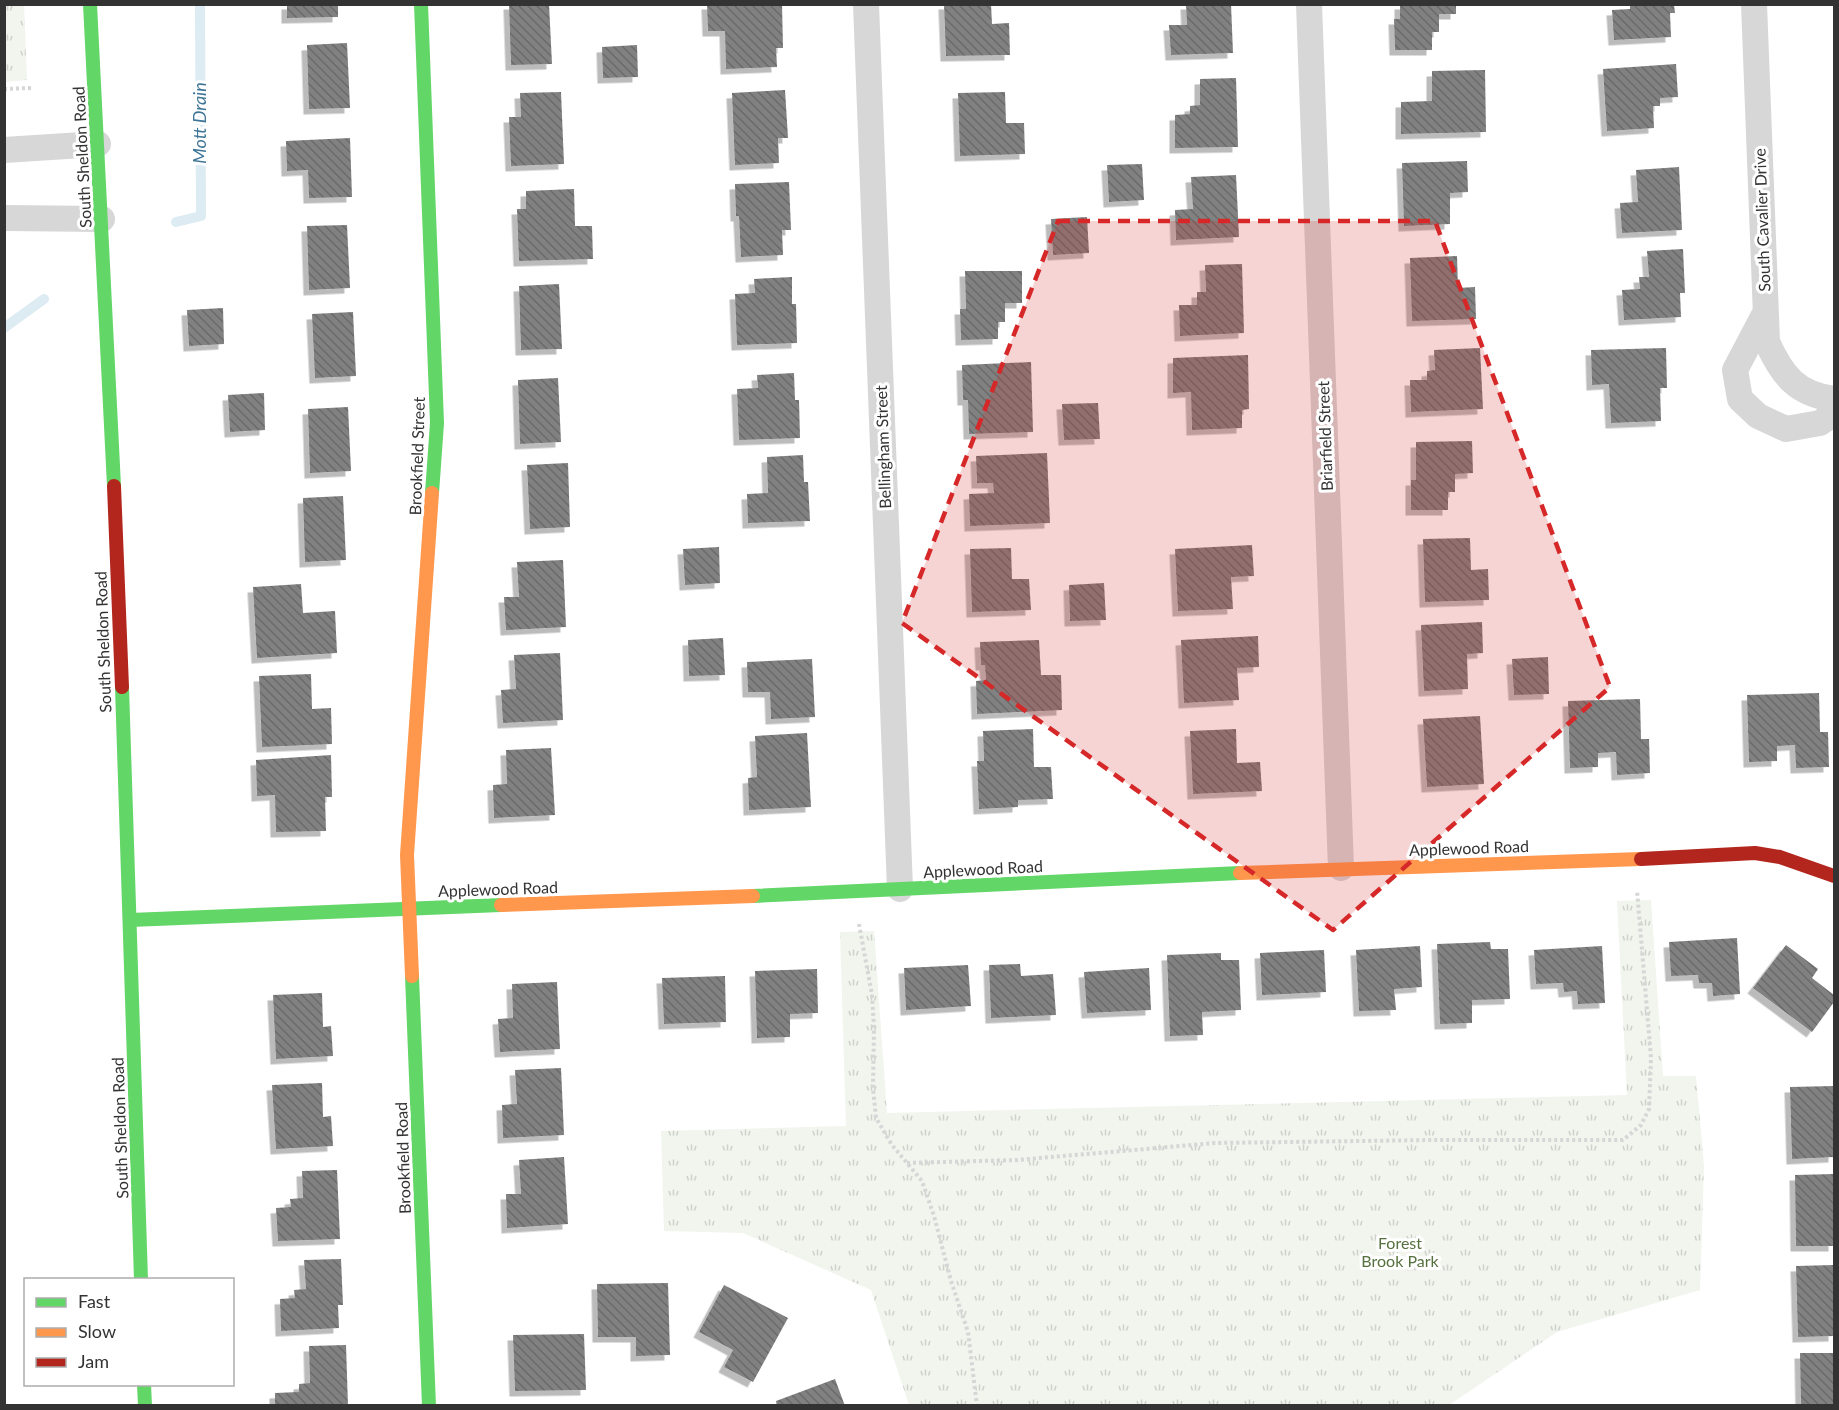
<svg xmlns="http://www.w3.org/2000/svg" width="1839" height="1410" font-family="Lato,sans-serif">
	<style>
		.park { fill: url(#park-tufts) }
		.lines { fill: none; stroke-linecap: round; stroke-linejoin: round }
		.stream { stroke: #ddebf3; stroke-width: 10 }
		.building { fill: url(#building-back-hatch); filter: url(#shadow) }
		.path { stroke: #d6d6d6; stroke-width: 4; stroke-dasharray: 3 3; stroke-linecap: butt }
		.street { stroke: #d7d7d7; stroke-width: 26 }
		.fast { stroke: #63d668; stroke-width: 14 }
		.slow { stroke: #ff974d; stroke-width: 14 }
		.jam { stroke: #b3261e; stroke-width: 14 }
		.marked { fill: #d62828; fill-opacity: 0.2; stroke: #d62828; stroke-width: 4.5; stroke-dasharray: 12 8; stroke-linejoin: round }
		.labels { text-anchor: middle; stroke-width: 6; stroke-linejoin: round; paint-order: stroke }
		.street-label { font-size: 16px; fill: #333; stroke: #fff }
		.park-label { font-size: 16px; fill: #56703f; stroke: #fff }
		.water-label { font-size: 18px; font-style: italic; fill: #3f7597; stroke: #fff }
	</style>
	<defs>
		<pattern id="park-tufts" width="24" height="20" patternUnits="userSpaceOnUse" patternTransform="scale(1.5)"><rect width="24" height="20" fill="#f1f5ed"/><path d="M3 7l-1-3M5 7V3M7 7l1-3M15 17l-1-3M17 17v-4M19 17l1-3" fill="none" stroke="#cfd2cc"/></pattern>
		<pattern id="building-back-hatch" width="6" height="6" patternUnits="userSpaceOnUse" patternTransform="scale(1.5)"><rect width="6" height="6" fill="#818181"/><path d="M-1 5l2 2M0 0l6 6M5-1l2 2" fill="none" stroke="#6a6a6a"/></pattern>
		<filter id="shadow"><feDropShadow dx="-5.5" dy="5.5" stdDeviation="0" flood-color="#0004"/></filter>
	</defs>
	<rect width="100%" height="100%" fill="#fff"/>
	<!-- park -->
	<path class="park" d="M5,4L24,5L27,80L5,82Z
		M1651,900L1663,1076H1696L1704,1166L1700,1290L1557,1332L1449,1405H909L871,1290L743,1233L664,1231L661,1131L846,1126L840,932L874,931L887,1113L1627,1095L1617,901Z"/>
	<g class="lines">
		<!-- stream -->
		<path class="stream" d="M176,222L201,216L200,4
			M4,328L44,299"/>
	</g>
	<!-- building -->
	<path class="building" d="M287,4H338V17L287,18Z
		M509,4H549L552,64L511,65Z
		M707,4H782L783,48H776L777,67L726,69L725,31H708Z
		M944,4H991L992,24L1009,23L1010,55L946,56Z
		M1186,4H1231L1233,53L1171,55L1169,25H1187Z
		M1400,4H1456V14H1439V32H1432V50H1395L1394,19H1400Z
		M1630,5H1674L1675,13H1670L1671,37L1614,40L1612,10L1630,9Z
		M347,43L350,108L309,109L307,45Z
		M637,45L638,77L603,78L602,47Z
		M1676,64L1678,97L1660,98V106H1653L1654,128L1607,131L1603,69Z
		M1485,70L1486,132L1401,134V102L1432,101V71Z
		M1236,78L1238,147L1175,148V115L1190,114V106L1200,105V79Z
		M785,90L788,138H778L779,163L735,165L732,93Z
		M561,92L564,164L511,166L509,117H521L520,93Z
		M1005,92L1006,123H1024L1025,154L960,156L958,93Z
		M350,138L352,197L309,198L308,170L287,171L286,141Z
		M1467,161L1468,192L1450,193V224L1404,226L1402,163Z
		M1142,164L1144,200L1109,202L1107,165Z
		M1679,167L1682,230L1622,233L1620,203L1638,202L1636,170Z
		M1236,175L1239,237L1176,240L1175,210L1193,209L1191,177Z
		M789,182L791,230H782L783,255L741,257L739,216H736L735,184Z
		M574,189L575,226H592L593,259L519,261L517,209H526V191Z
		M1087,217L1089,253L1053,255L1051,219Z
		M347,225L350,288L309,290L307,226Z
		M1683,249L1685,293H1680L1681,317L1624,320L1622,290L1640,289L1639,277H1649L1647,251Z
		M1457,256L1458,288L1475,287L1476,319L1412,321L1410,258Z
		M1242,264L1244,333L1180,336L1179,305H1197V292H1206L1205,265Z
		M965,271H1022V303H1005V322H998V339L961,340L960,309H966Z
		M792,277V304H796L797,343L737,345L735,294L755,293L754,279Z
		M559,284L562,349L521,350L519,286Z
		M223,308L224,344L189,346L187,310Z
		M353,312L356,376L315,378L312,314Z
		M1480,348L1483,409L1411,412L1410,380H1427V371L1435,370L1434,350Z
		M1666,348L1667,388H1660L1661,421L1611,423L1609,384L1592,385L1591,350Z
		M1248,355L1249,409L1242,410V428L1192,430L1191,392L1173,393V358Z
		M1031,362L1033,432L969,434L968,400H963L962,365Z
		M794,373L795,400H799L800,438L739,440L737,389L758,388L757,375Z
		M558,378L561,442L520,444L518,380Z
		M264,393L265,430L230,432L228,395Z
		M1098,403L1100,439L1064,440L1062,404Z
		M348,407L351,471L310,473L308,409Z
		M1472,441L1473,473L1455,474V492H1448V510H1411V480H1416V442Z
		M1047,453L1050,523L970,526L969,494L994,493L993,483H977L976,456Z
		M803,455L804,482H808L810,521L748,523L747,494L768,493L767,457Z
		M568,463L570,527L530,529L527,465Z
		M343,496L346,560L305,562L303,498Z
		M1470,538L1471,570L1488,569L1489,600L1425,602L1423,539Z
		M1252,545L1254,576L1231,577L1233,609L1178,611L1175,549Z
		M719,547L720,583L685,585L683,549Z
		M1011,548L1012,579H1029L1031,610L972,612L970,549Z
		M563,560L566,627L506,630L504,597H519L517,562Z
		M1104,583L1106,620L1070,621L1069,585Z
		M301,584L303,613L335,611L337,653L257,658L253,587Z
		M1482,622L1483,653L1467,654L1468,689L1424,691L1421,625Z
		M1258,636L1259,667L1237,668L1239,700L1184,703L1181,640Z
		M723,638L725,675L689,676L688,640Z
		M1039,640L1041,675H1061L1062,710L977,714L976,681L986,680L985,665H981L980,642Z
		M560,653L563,720L503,723L501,690L516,689L514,655Z
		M1548,657L1549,694L1514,695L1512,659Z
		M812,659L815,717L771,719L770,692H748L747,662Z
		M311,674L312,709L331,708L332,744L262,747L259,676Z
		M1819,693L1820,732H1828L1829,767L1796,768L1795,745L1777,746V761L1749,762L1747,695Z
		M1640,699L1641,739H1649L1650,773L1617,775L1616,752L1598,753V767L1570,768L1568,701Z
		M1480,716L1484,784L1427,787L1423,719Z
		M1033,729L1034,767H1051L1053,799L1018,800V807L979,809L977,761H984L983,731Z
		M1236,729L1237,763L1260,762L1262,791L1193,794L1190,731Z
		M807,733L811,807L749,810L748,778L757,777L755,736Z
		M551,748L555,815L494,818L493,785L507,784L506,750Z
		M331,755L332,797H325L326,831L276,832L275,795L257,796L256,760Z
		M1737,938L1740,994L1713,996L1712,983H1699L1698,975L1671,976L1669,942Z
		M1490,942L1491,949H1508L1510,999L1472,1000V1023L1440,1024L1437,944Z
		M1786,945L1818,969L1812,978L1834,995V1002L1812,1032L1753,988Z
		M1420,946L1422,987L1394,989L1396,1010L1359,1011L1356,950Z
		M1602,946L1605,1003L1578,1004L1577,991L1564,992L1563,983L1536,984L1534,950Z
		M1324,950L1326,992L1262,995L1260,953Z
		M1221,953V960H1239L1241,1010L1202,1012L1203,1035L1170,1036L1167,955Z
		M1020,964L1021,976L1053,974L1056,1015L991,1018L989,965Z
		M968,965L971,1006L906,1010L904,968Z
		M1149,968L1151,1010L1087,1013L1084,972Z
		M817,969L818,1013L790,1014V1037L757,1038L755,971Z
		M725,976L726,1022L664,1024L662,978Z
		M557,982L560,1049L500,1052L498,1019L513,1018L512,984Z
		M322,993L323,1027L331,1026L333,1056L276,1059L273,995Z
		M561,1068L564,1135L503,1138L502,1105L517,1104L515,1070Z
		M322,1083L323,1117L331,1116L333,1146L276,1149L272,1085Z
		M1834,1086V1157L1792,1159L1790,1087Z
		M564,1157L568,1224L507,1228L506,1194H521L519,1160Z
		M337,1170L340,1239L278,1241L276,1208L291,1207L290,1199L303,1198L302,1171Z
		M1834,1174V1246H1796L1795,1175Z
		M341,1259L343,1305H338L339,1328L281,1331L280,1299L295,1298L294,1290L306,1289L304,1260Z
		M1834,1265V1336L1798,1337L1796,1266Z
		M668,1283L670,1355L636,1356V1337H598L597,1284Z
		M724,1285L788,1318L753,1382L724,1367L733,1350L699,1332Z
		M584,1334L586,1390L515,1391L513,1335Z
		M346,1345L348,1406H275V1393L299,1392V1384L310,1383L309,1346Z
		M1800,1353H1834V1406H1801Z
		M835,1379L845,1406H777L776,1401Z"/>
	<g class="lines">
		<!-- path -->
		<path class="path" d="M4,89L32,88
			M859,924L872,995L874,1028L873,1088L876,1118L892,1145L922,1181L934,1216L951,1281L968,1332L977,1406
			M907,1163L1017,1160L1215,1143L1433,1140H1623L1641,1125L1649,1109L1651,1058L1637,890"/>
		<!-- street -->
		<path class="street" d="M866,4L900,889
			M1309,4L1341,868
			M1754,4L1767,342C1782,375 1796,394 1834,399
			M4,150L98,144
			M4,218L102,219
			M1765,313L1735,370L1740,399L1758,416L1786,429L1820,423L1834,413"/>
		<!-- fast -->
		<path class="fast" d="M90,4L114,486
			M421,4L437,423L432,493
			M122,687L141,1280
			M753,896L1240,873
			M130,920L501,905
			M412,976L429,1406
			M144,1384L145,1406"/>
		<!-- slow -->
		<path class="slow" d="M1240,873L1641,859
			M501,905L753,896
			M412,976L407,855L432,493"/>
		<!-- jam -->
		<path class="jam" d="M114,486L122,687
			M1641,859L1755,853L1780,857L1834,876"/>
	</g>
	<!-- marked area -->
	<path class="marked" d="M1058,221H1435L1610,687L1333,930L902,623Z"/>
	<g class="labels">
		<!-- street labels -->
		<g class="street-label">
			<text transform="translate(82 157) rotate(-93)" y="6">South Sheldon Road</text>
			<text transform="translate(1762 220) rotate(-92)" y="6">South Cavalier Drive</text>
			<text transform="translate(1325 436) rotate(-92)" y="6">Briarfield Street</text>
			<text transform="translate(883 447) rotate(-92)" y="6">Bellingham Street</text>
			<text transform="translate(417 456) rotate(-88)" y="6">Brookfield Street</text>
			<text transform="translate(103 642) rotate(-92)" y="6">South Sheldon Road</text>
			<text transform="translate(1469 848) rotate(-2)" y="6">Applewood Road</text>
			<text transform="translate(983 869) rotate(-3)" y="6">Applewood Road</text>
			<text transform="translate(498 889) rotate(-2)" y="6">Applewood Road</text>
			<text transform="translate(120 1128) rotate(-92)" y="6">South Sheldon Road</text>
			<text transform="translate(403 1158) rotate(-92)" y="6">Brookfield Road</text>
		</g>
		<!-- park labels -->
		<g class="park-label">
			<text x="1400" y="1249">Forest<tspan x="1400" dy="18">Brook Park</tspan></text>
		</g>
		<!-- water labels -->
		<g class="water-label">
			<text transform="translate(200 123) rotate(-90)" y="6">Mott Drain</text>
		</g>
	</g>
	<!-- border -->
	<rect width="1839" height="1410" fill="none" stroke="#333333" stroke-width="12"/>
	<!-- legend -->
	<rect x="24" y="1278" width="210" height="108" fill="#ffffff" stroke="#adadad" stroke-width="1.5"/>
	<rect x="36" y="1298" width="30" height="9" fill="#63d668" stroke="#adadad" stroke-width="1.5"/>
	<text x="78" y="1308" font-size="18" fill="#333333">Fast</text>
	<rect x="36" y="1328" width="30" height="9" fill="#ff974d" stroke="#adadad" stroke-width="1.5"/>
	<text x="78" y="1338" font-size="18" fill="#333333">Slow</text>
	<rect x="36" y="1358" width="30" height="9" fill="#b3261e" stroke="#adadad" stroke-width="1.5"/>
	<text x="78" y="1368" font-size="18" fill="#333333">Jam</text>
</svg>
